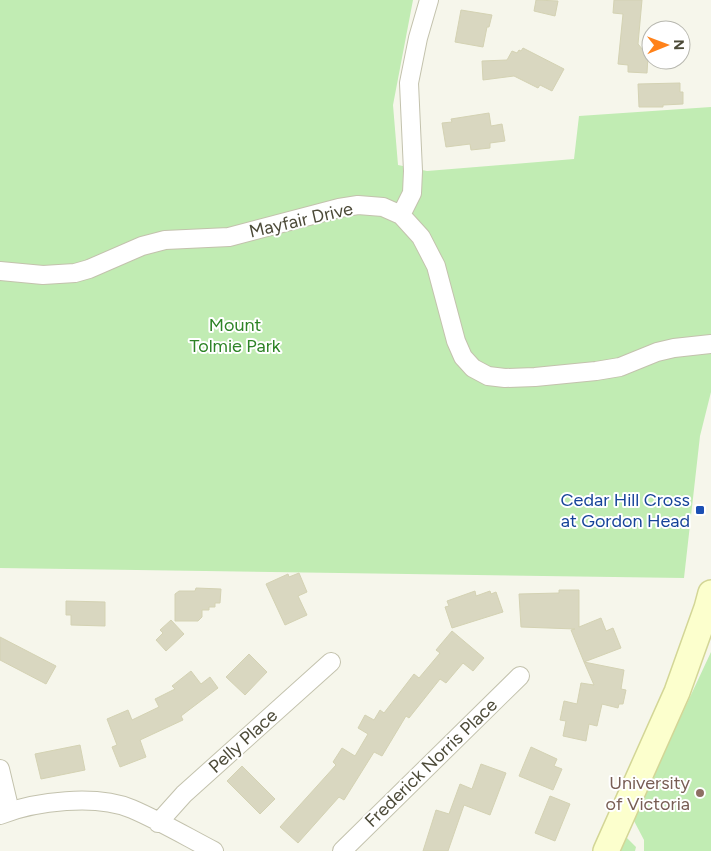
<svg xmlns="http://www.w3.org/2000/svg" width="711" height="851" font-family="Figtree,sans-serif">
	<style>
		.green { fill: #c1ecb3 }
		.building { fill: #d9d7c0; stroke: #d4d2b3 }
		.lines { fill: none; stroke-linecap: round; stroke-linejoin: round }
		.minor-casing { stroke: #c3c2ad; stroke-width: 20 }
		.secondary-casing { stroke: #d3d696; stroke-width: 28 }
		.minor { stroke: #fff; stroke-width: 18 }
		.secondary { stroke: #fcffcd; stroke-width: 25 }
		.transit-dot { fill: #1a4fb4; stroke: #fff; stroke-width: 2 }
		.education-dot { fill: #8d6e63; stroke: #fff; stroke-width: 2 }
		.labels { text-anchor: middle; stroke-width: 4; stroke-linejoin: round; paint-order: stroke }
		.street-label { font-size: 18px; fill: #4c4a38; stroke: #fff }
		.park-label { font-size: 18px; fill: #2d8326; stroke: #fff }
		.transit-label { font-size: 18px; fill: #164399; stroke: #fff; text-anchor: end }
		.education-label { font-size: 18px; fill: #785e54; stroke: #fff; text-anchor: end }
	</style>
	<rect width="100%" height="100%" fill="#f6f6eb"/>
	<!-- green -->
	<path class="green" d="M0,0H413L393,105L398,165L427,171L574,159L579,116L711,107V392L700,436L684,578L0,568Z
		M711,652V851H644V840L633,819Z
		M625,836L636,847L635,851H618Z"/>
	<!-- building -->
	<path class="building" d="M536,0L558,1L555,16L534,11Z
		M614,0H642L638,44L648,56L647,73L628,72V65L618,64L623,14L613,13Z
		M461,10L492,15L489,27H487L483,47L455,42Z
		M523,48L564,69L552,91L540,85L538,88L514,76L483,80L482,61L507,60L512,51L517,53L519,50L521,51Z
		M680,83V92H683V104L663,105V107H639L638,84Z
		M489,113L491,126L502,124L505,141L490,143V148L471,150L470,144L446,147L442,123L452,122L451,119Z
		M299,573L307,592L298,596L307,615L285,625L266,584L288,574L289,577Z
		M196,588L221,589L220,603H215V607H209V610H202V617L198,621H175V594L179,591H195Z
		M559,590H579V627L601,618L606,631L613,628L621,648L584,662L571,630L575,629L521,627L519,594L559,593Z
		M475,591L476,596L490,591L491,594L496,592L503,612L452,628L445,607L449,606L447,601Z
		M66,601L105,602V626L71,625V615H66Z
		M171,620L184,634L166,651L156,640L163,633L160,630Z
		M452,631L484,658L473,671L463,663L446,683L440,679L409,718L406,716L382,756L374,752L344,800L339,797L298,843L280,827L336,765L333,762L342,748L355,756L368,734L358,728L365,715L374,720L380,710L384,713L414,674L419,678L440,653L436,650Z
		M0,637L56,666L46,684L0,660Z
		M249,654L267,672L245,695L226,677Z
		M584,662L624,670L621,689L626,690L623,704H619L618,708L602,704L597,726L589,724L586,741L563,736L566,721L560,720L564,701L577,704L581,683L594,685Z
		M191,671L201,684L210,677L218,688L181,716L183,720L140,740L146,757L120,767L112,747L117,745L107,719L128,710L132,720L159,707L155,699L175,689L172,686Z
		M80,745L85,770L41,779L35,754Z
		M531,747L557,759L554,766L562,769L553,790L519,776Z
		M481,764L506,773L490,815L464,805L448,851H423L436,810L449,814L460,784L472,789Z
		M242,766L275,799L260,814L227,781Z
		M550,796L570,804L555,841L535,833Z"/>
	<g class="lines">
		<defs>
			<path id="minor" d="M401,215L412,193L413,171L409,83L418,38L429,0
				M0,271L43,275L75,273L89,269L142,246L165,240L229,237L339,208L358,205L383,207L401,215L421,237L436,266L456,341L463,357L473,368L488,376L505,378L535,377L596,371L620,367L657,352L674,348L711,344
				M0,769L10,811
				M0,815C36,801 96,794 132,809C160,821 187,837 214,851
				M158,823L184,794L331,662
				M342,851L520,676"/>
			<path id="secondary" d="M606,851L677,692L707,608L711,593"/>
		</defs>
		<!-- minor casing -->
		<use href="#minor" class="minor-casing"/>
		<!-- secondary casing -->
		<use href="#secondary" class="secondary-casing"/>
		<!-- minor -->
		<use href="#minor" class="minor"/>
		<!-- secondary -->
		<use href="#secondary" class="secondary"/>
	</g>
	<!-- markers -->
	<rect class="transit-dot" x="695" y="505" width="10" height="10" rx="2.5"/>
	<circle class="education-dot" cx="700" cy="793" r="5"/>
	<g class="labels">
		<!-- street labels -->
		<g class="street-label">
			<text transform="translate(301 220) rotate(-13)" y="6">Mayfair Drive</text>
			<text transform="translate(243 741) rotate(-42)" y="6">Pelly Place</text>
			<text transform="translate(431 763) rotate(-44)" y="6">Frederick Norris Place</text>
		</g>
		<!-- park labels -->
		<g class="park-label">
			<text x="235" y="331">Mount<tspan x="235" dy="21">Tolmie Park</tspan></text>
		</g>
		<!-- transit labels -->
		<g class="transit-label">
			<text x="690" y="506">Cedar Hill Cross<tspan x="690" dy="21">at Gordon Head</tspan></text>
		</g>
		<!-- education labels -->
		<g class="education-label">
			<text x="690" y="789">University<tspan x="690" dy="21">of Victoria</tspan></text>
		</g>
	</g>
	<!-- north arrow -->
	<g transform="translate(666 45) rotate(89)"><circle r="24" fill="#ffffff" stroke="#b7b7af"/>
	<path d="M0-4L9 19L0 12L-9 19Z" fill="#ff821a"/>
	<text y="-8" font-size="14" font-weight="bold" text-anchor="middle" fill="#4c4a38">N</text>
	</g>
</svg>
